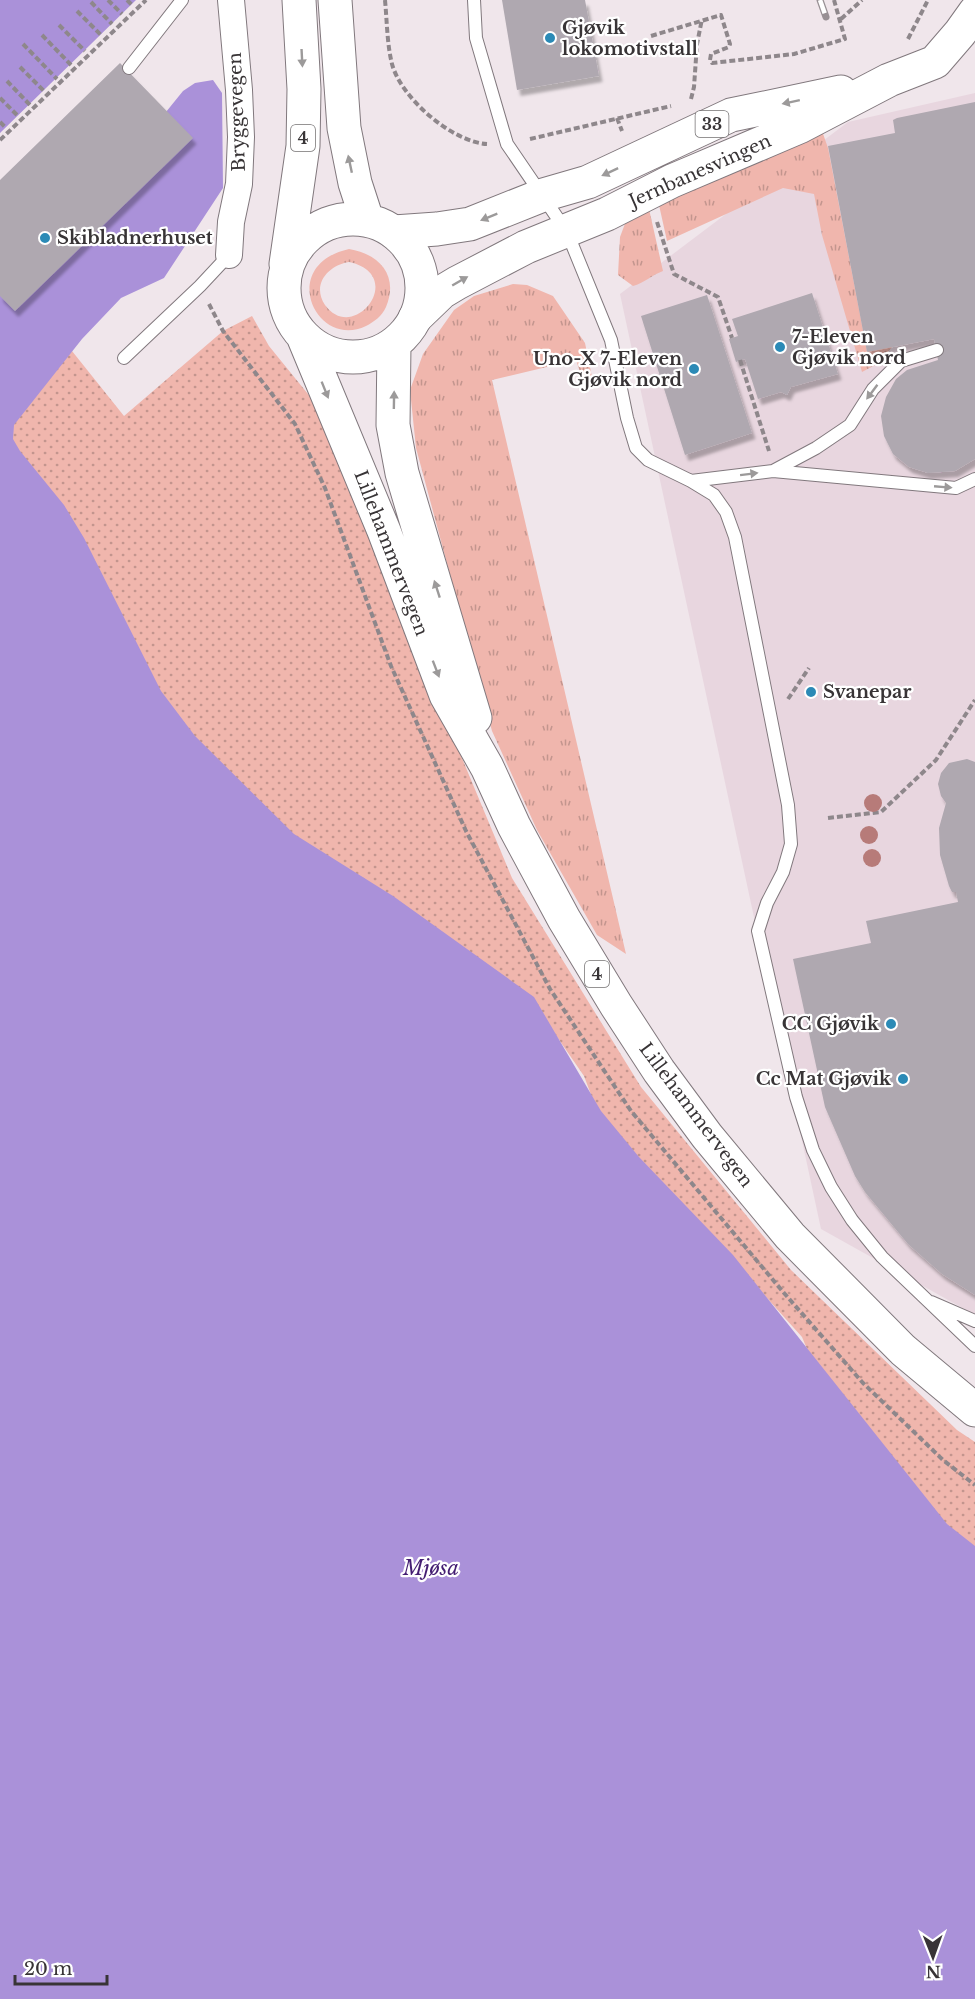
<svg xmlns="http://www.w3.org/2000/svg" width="975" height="1999" font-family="'Libre Baskerville',serif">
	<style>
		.built { fill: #e8d6df }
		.grass { fill: url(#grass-tufts); fill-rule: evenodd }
		.park { fill: url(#park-dots) }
		.water { fill: #aa91d9 }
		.pier { fill: #f0e6eb }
		.building { fill: #afa8b0; filter: url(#shadow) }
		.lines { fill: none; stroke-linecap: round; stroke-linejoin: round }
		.lane-casing { stroke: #81787d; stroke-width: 14 }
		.street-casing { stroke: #81787d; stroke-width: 28 }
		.primary-casing { stroke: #81787d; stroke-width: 35 }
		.highway-casing { stroke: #81787d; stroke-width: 35 }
		.path { stroke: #8e878b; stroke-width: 4; stroke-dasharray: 6 3; stroke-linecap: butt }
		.lane { stroke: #fff; stroke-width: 12 }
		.street { stroke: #fff; stroke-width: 26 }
		.primary { stroke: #fff; stroke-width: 33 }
		.highway { stroke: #fff; stroke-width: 33 }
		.rail-casing { stroke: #989094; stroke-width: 7 }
		.rail { stroke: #fff; stroke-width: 4.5; stroke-dasharray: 14; stroke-linecap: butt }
		.tree { fill: #b77b79 }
		.oneway { fill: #9c9a9a }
		.poi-dot { fill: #2b8ab6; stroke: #fff; stroke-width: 2 }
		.labels { text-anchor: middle; stroke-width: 4.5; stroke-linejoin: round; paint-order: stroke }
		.shield { fill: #fff; stroke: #747172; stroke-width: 1.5 }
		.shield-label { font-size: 16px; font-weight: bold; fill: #383436 }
		.poi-label { font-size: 18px; font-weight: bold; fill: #383436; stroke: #fff; text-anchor: start }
		.street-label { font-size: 18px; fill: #383436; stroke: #fff }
		.water-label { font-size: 20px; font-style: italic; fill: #441e72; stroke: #fff }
	</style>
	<defs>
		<pattern id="grass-tufts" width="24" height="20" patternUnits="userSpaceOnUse" patternTransform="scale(1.5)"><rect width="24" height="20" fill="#f0b6ad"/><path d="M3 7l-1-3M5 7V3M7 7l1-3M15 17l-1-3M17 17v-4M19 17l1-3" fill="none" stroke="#c3958e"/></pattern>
		<pattern id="park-dots" width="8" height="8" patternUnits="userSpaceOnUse" patternTransform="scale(1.5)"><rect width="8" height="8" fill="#f0b6ad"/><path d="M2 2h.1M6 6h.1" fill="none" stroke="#c3958e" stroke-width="1.8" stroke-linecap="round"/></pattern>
		<filter id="shadow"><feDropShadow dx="3.5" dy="6" stdDeviation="1.5" flood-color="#0004"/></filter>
	</defs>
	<rect width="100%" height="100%" fill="#f0e6eb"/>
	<!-- built -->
	<path class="built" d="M975,93V1315L821,1229L620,294L848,122Z"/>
	<!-- grass -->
	<path class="grass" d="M821,128L828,148L867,351L893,346L877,364L862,372L822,235L814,194L783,188L667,241L659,205Z
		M649,209L663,271C652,275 644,283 633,286L618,275L620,237L626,221Z
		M349,249C380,254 399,276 386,307C382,316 374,322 366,326C316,350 277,265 349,249ZM349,262C408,275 354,345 325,305C311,284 329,265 349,262Z
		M513,284L527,285L553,296L585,343L592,377L583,381L576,360L492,380L626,954L597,935L537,830L492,731L416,448L410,390L423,354L454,310L474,296Z"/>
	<!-- park -->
	<path class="park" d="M252,316L269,346L312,399L512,878L641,1087L791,1270L957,1430L975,1442V1561L825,1392L802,1337L750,1279L605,1132L584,1076L544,1018L286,844L171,718L0,423L72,351L124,416L223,331Z"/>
	<!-- water -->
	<path class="water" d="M0,0H136L0,133Z
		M213,80L222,93L223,188L164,278L121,298L82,339L14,425L13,439L20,451L64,505L84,538L161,691L195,736L294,834L393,896L534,997L601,1111L639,1157L733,1255L947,1524L975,1546V1999H0V277L76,223L183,91L195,83Z"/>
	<!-- pier -->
	<path class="pier" d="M137,0L138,2L132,9L0,136Z"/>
	<!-- building -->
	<path class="building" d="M502,0H585L599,76L517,90Z
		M120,63L193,138L15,311L0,296V180Z
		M975,102V459L955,471L928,473L909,467L893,454L884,436L881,416L886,397L896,379L907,370L938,360L934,339L867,352L828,146L895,133L893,120L897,118Z
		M812,293L838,374L791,387L787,395L781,392L758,399L745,359L736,362L729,339L738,336L732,319Z
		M707,295L752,433L685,455L641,316Z
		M967,759L975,762V1295L942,1274L908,1244L865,1192L855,1176L825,1107L793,959L871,943L866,921L958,902L956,892H952L949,886L940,855L939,828L946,803L941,796L938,784L941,773L949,763Z"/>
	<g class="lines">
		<defs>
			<path id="lane" d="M474,0L476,38L507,144L567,232L611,340L627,418L636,448L648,460L691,481L714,495L726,512L735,537L788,805L791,844L783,872L767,903L758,931L796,1097L813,1150L831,1187L852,1220L882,1257L975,1346
				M129,68L182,0
				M124,358L200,286L229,255
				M773,471L816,448L850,425L873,389L901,361L937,350
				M691,481L773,471L956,488L975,479
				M931,1302L975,1321"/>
			<path id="street" d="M229,255L231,222L239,184L241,137L239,90L231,0"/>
			<path id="primary" d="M394,232L437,229L470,224L543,195L588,182L731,115L841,92
				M415,318L442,292L457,283L526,247L607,214L672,181L799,127L889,80L935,62L960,33L975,12"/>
			<path id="highway" d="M335,0L344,128L355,183L367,220
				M284 288a69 69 0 1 1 138 0a69 69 0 1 1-138 0Z
				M286,264L303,146L304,89L299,0
				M303,336L384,531L446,695L487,767L514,826L564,919L616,1005L659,1071L707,1136L790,1236L903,1350L975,1410
				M394,344L393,425L402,473L475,718"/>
		</defs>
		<!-- lane casing -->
		<use href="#lane" class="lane-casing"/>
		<!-- street casing -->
		<use href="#street" class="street-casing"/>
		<!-- primary casing -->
		<use href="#primary" class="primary-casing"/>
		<!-- highway casing -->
		<use href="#highway" class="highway-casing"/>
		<!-- path -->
		<path class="path" d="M108,0L122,14
			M127,0L132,5
			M385,0C387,21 387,44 392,64C401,98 452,142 487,144
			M91,2L112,24
			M77,11L101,35
			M841,19L862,0
			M59,25L85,51
			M42,35L71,65
			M651,36L721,15L730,44L729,47L711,54L710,60L712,63L794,54L845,39L834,0
			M908,39L928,0
			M23,44L57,79
			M20,67L44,91
			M7,81L30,105
			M0,98L18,116
			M691,99L694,87L697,44L702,19
			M617,118L622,131
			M0,122L6,128
			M530,139L671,106
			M0,140L146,0
			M657,222L674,274L718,297L732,338
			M209,304L223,331L295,424L325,488L391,666L466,831L550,989L631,1111L784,1293L863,1383L943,1460L975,1485
			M740,360L769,451
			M788,699L809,668
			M828,818L881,812L936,760L975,700"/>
		<!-- lane -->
		<use href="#lane" class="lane"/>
		<!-- street -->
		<use href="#street" class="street"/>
		<!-- primary -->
		<use href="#primary" class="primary"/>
		<!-- highway -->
		<use href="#highway" class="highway"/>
		<defs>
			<path id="rail" d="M820,0L826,17"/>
		</defs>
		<!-- rail casing -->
		<use href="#rail" class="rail-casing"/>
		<!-- rail -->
		<use href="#rail" class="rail"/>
	</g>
	<!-- trees -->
	<g class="tree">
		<circle cx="873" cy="803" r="9"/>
		<circle cx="869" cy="835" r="9"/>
		<circle cx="872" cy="858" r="9"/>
	</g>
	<!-- one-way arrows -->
	<defs><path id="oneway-solid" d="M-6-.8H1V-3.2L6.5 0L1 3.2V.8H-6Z" transform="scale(1.5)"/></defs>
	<g class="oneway">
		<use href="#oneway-solid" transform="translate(302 58) rotate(87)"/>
		<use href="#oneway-solid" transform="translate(791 102) rotate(168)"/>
		<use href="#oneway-solid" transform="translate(350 164) rotate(-102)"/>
		<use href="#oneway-solid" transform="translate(610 172) rotate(155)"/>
		<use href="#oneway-solid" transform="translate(489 217) rotate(158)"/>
		<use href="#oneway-solid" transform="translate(460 281) rotate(-30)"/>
		<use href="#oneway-solid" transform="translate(325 390) rotate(68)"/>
		<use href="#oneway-solid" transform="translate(872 392) rotate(127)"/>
		<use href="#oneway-solid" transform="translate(394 400) rotate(-89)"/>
		<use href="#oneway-solid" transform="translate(749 474) rotate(-7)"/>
		<use href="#oneway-solid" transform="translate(943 487) rotate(5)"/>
		<use href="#oneway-solid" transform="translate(437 589) rotate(-108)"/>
		<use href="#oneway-solid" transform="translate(436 669) rotate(69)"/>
	</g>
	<!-- markers -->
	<g class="poi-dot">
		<circle cx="550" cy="38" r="6"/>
		<circle cx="45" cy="238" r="6"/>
		<circle cx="780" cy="347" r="6"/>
		<circle cx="694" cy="369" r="6"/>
		<circle cx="811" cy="692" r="6"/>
		<circle cx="891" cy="1024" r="6"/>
		<circle cx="903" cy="1079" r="6"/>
	</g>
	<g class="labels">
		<!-- shield labels -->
		<g class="shield">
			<rect x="695.5" y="111" width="33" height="26" rx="4.5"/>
			<rect x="291" y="125" width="24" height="26" rx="4.5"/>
			<rect x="585" y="961" width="24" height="26" rx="4.5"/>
		</g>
		<g class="shield-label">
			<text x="712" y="130">33</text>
			<text x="303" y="144">4</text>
			<text x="597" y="980">4</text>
		</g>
		<!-- poi labels -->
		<g class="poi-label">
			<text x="562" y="34">Gjøvik<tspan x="562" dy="21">lokomotivstall</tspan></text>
			<text x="57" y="244">Skibladnerhuset</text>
			<text x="792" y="343">7-Eleven<tspan x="792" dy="21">Gjøvik nord</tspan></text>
			<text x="682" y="365" text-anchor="end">Uno-X 7-Eleven<tspan x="682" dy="21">Gjøvik nord</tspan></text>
			<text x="823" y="698">Svanepar</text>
			<text x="879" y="1030" text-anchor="end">CC Gjøvik</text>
			<text x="891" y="1085" text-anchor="end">Cc Mat Gjøvik</text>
		</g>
		<!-- street labels -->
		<g class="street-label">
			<text transform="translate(237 112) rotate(-92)" y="6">Bryggevegen</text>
			<text transform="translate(700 171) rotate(-24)" y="6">Jernbanesvingen</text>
			<text transform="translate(391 553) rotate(69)" y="6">Lillehammervegen</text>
			<text transform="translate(696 1115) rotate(53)" y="6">Lillehammervegen</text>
		</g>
		<!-- water labels -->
		<g class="water-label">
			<text x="431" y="1575">Mjøsa</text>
		</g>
	</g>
	<!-- north arrow -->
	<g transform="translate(933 1957) rotate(179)" stroke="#ffffff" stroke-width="4.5" paint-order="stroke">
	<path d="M0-4.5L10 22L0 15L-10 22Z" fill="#383436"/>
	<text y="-9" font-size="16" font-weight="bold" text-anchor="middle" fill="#383436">N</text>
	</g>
	<!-- scale -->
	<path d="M15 1975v9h92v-9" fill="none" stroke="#383436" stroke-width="3"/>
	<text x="24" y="1975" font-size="18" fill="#383436" stroke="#ffffff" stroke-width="4.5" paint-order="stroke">20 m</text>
</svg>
